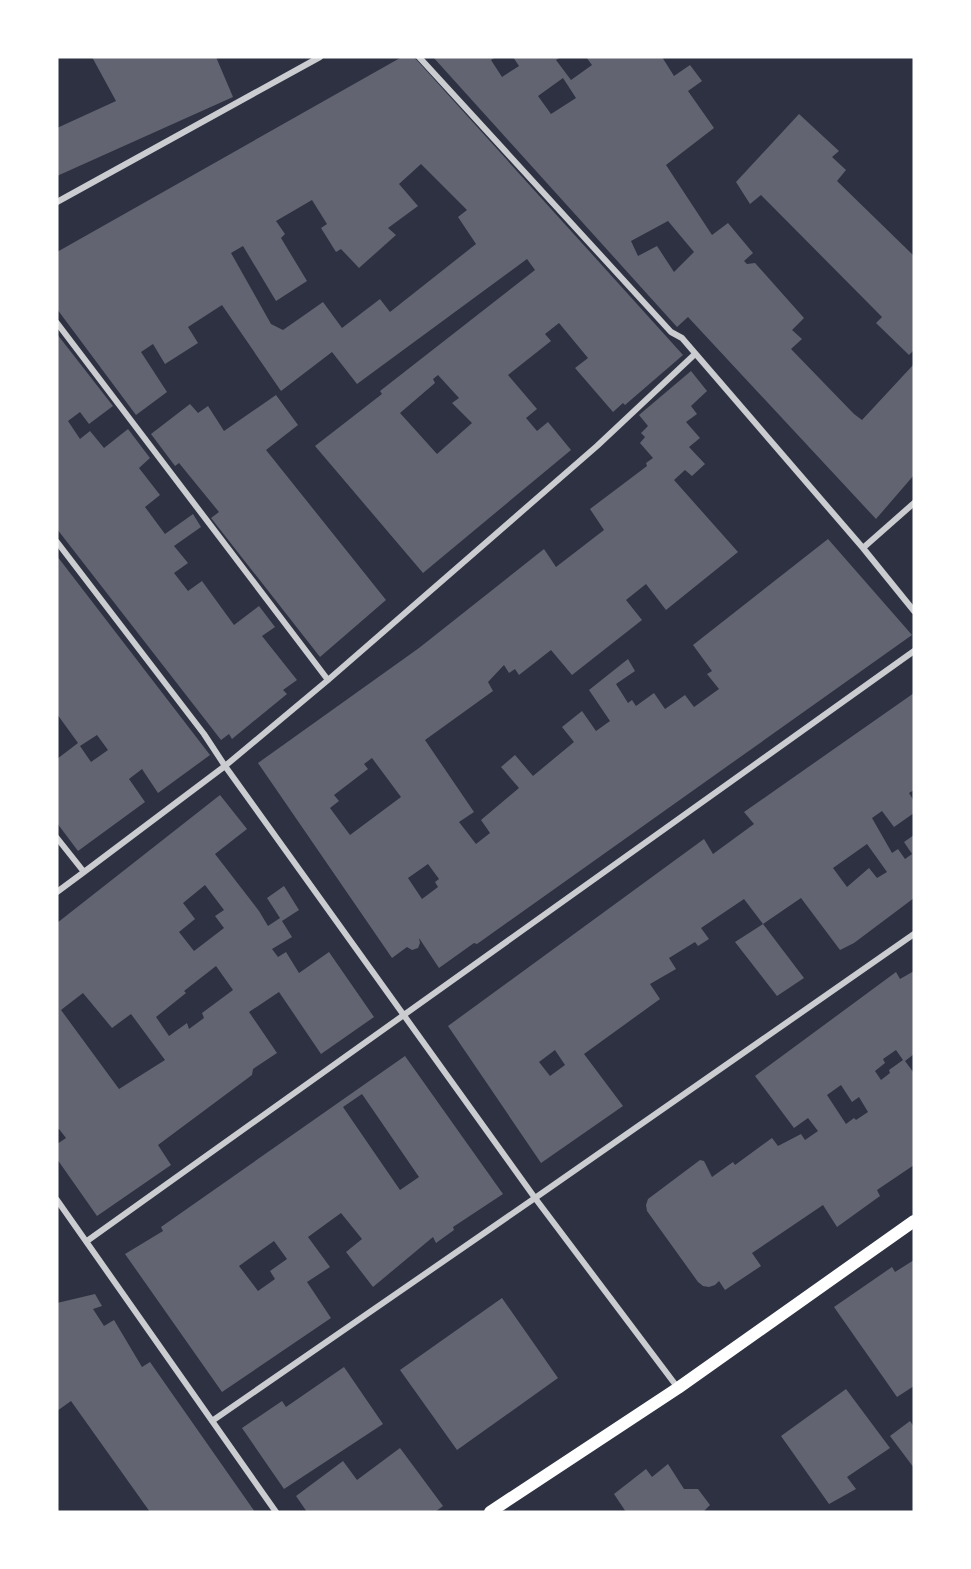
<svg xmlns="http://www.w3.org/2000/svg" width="971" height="1569" font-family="Lora,serif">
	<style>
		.building { fill: #626471; fill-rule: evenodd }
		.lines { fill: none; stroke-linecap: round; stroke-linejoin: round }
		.minor { stroke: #caccd0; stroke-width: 6 }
		.secondary { stroke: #fff; stroke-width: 12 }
	</style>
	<rect width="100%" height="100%" fill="#2d3142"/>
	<!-- building -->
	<path class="building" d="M92,57H216L233,97L57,176V128L116,101Z
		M399,57H414L683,355L625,405L623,403L613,412L575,368L588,358L559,323L545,334L551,341L508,375L537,409L526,418L537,431L548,422L571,450L423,573L315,446L382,394L380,391L535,270L527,259L357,384L332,352L281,391L222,305L188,327L198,343L165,364L153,344L141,352L167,392L136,415L57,309V252L400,58ZM421,164L467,210L458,217L476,244L390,312L380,299L342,328L323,302L283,330L271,324L231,253L243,246L276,301L307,281L281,238L285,234L276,221L312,200L327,224L321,228L336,252L341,249L359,268L396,235L388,228L418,206L399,184ZM438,375L459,398L452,403L472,423L437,454L400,413L435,383L433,379Z
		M433,57H496L491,60L502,77L519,66L513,57H561L556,60L571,80L592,65L586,57H662L674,76L690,65L702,81L688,91L714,128L666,165L712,235L728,223L753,253L744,261L747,264L755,263L804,318L792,330L802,339L791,349L854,414L862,420L914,364V475L876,519L688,317L677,327ZM563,78L576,98L551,114L538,96ZM668,221L694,252L674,272L657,246L638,256L631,241Z
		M799,114L839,151L832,157L846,170L837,181L914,256V350L909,355L876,323L882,317L761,195L750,204L736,182Z
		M57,334L113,406L89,424L80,412L68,421L80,439L90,431L104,448L128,429L150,458L139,468L160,495L145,507L165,534L193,514L201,527L174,546L188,563L174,573L188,591L202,581L234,625L259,606L275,627L262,636L297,680L283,690L287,694L232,739L229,734L221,740L57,529Z
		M691,371L707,391L691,406L697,414L686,422L700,438L689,447L705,464L692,476L685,470L674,480L738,552L666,610L646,584L626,600L642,620L572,675L551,650L519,675L515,669L509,673L504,665L488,682L493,691L425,740L474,812L459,822L476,844L490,833L481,820L519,788L501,767L515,755L533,776L574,742L562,727L582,711L596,731L610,721L589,690L628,659L635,671L616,684L628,703L632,700L636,706L654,693L665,709L685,695L694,707L719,689L707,674L712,671L693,645L828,539L912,635L477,944L474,943L439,968L419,938L420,943L418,948L412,950L407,947L392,958L258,763L419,648L544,549L556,567L604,530L590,509L647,466L646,463L653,458L640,443L645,437L641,433L648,426L639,415ZM372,758L401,797L350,835L330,808L339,801L334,795L368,769L364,764ZM428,864L439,879L435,882L438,887L422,899L408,878Z
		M276,395L298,425L266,450L386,600L320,657L211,518L219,512L179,463L175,466L151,434L190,404L198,413L208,406L224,431Z
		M57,556L210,755L158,793L142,769L129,779L145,802L78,851L57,823V759L78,743L57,714ZM97,735L108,750L91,762L80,746Z
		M914,693V790L909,793L914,801V813L894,827L882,811L872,818L892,853L898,849L905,859L912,854L904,842L914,835V898L854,943L840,950L801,898L763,924L744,899L701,928L709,939L698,946L695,942L669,958L676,969L650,984L660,999L584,1054L623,1106L541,1163L448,1026L704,839L713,854L754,824L744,812ZM867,844L887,872L877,878L869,868L847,887L833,868ZM555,1050L565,1065L550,1076L539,1062Z
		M220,795L247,829L215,854L259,911L268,926L280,918L267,898L284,886L299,910L282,921L292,937L272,949L278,957L286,952L299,973L329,952L374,1017L321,1054L279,992L249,1012L277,1053L253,1069L252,1075L158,1145L171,1165L97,1216L57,1159V1144L66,1138L59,1129L57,1130V923ZM205,885L224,910L215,916L224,928L194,951L179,932L195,919L183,903ZM216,966L233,990L202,1013L204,1018L189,1029L187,1023L169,1036L156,1017L186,993L184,991ZM83,993L112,1028L131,1014L165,1060L119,1089L61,1010Z
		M763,924L804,978L777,996L735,942Z
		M914,971V1054L905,1061L914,1073V1165L877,1190L880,1196L837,1227L823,1205L752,1253L761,1266L725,1290L719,1281L715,1285L709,1287L703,1286L698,1282L647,1211L646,1205L648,1199L700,1160L704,1161L712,1177L733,1162L735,1165L772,1138L778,1146L801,1134L805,1140L818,1131L808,1118L794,1128L755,1076L896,972L900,979ZM896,1050L903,1060L889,1070L890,1073L881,1080L875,1071L885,1063L883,1059ZM841,1085L852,1102L859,1097L868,1112L856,1120L854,1118L846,1124L827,1095Z
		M405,1056L503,1194L453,1227L454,1230L436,1243L433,1237L373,1287L346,1252L362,1239L341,1213L308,1237L330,1267L307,1282L331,1318L222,1392L125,1254L163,1231L161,1227ZM362,1094L419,1177L400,1190L343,1107ZM274,1241L287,1259L270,1271L275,1279L258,1291L239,1266Z
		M914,1260V1386L897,1397L834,1307L892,1267L895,1272Z
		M95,1294L102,1306L93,1309L104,1326L114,1320L142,1367L150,1362L255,1512H150L71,1401L57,1411V1303Z
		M502,1298L558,1378L457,1450L400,1370Z
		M344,1367L383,1424L284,1489L242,1428L282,1401L286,1407Z
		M846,1389L890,1448L847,1477L856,1489L829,1504L781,1436Z
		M910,1421L914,1427V1468L890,1436Z
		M400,1448L443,1506L435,1512H307L296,1496L343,1461L357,1480Z
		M668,1464L684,1489H698L710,1505L703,1512H626L614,1494L646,1469L652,1477Z"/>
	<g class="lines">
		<!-- minor -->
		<path class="minor" d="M419,57L671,332L682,338L863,548L914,611
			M57,202L320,57
			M57,323L328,680
			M57,542L204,734L225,766L535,1198L678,1388
			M863,548L914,503
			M57,838L84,872
			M57,892L84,872L225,766L328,680L597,446L695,354
			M57,1200L276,1512
			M87,1241L914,651
			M212,1421L535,1198L914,934"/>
		<!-- secondary -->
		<path class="secondary" d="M490,1512L678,1388L914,1221"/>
	</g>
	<!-- border -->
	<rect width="971" height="1569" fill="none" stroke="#ffffff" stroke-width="117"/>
</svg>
